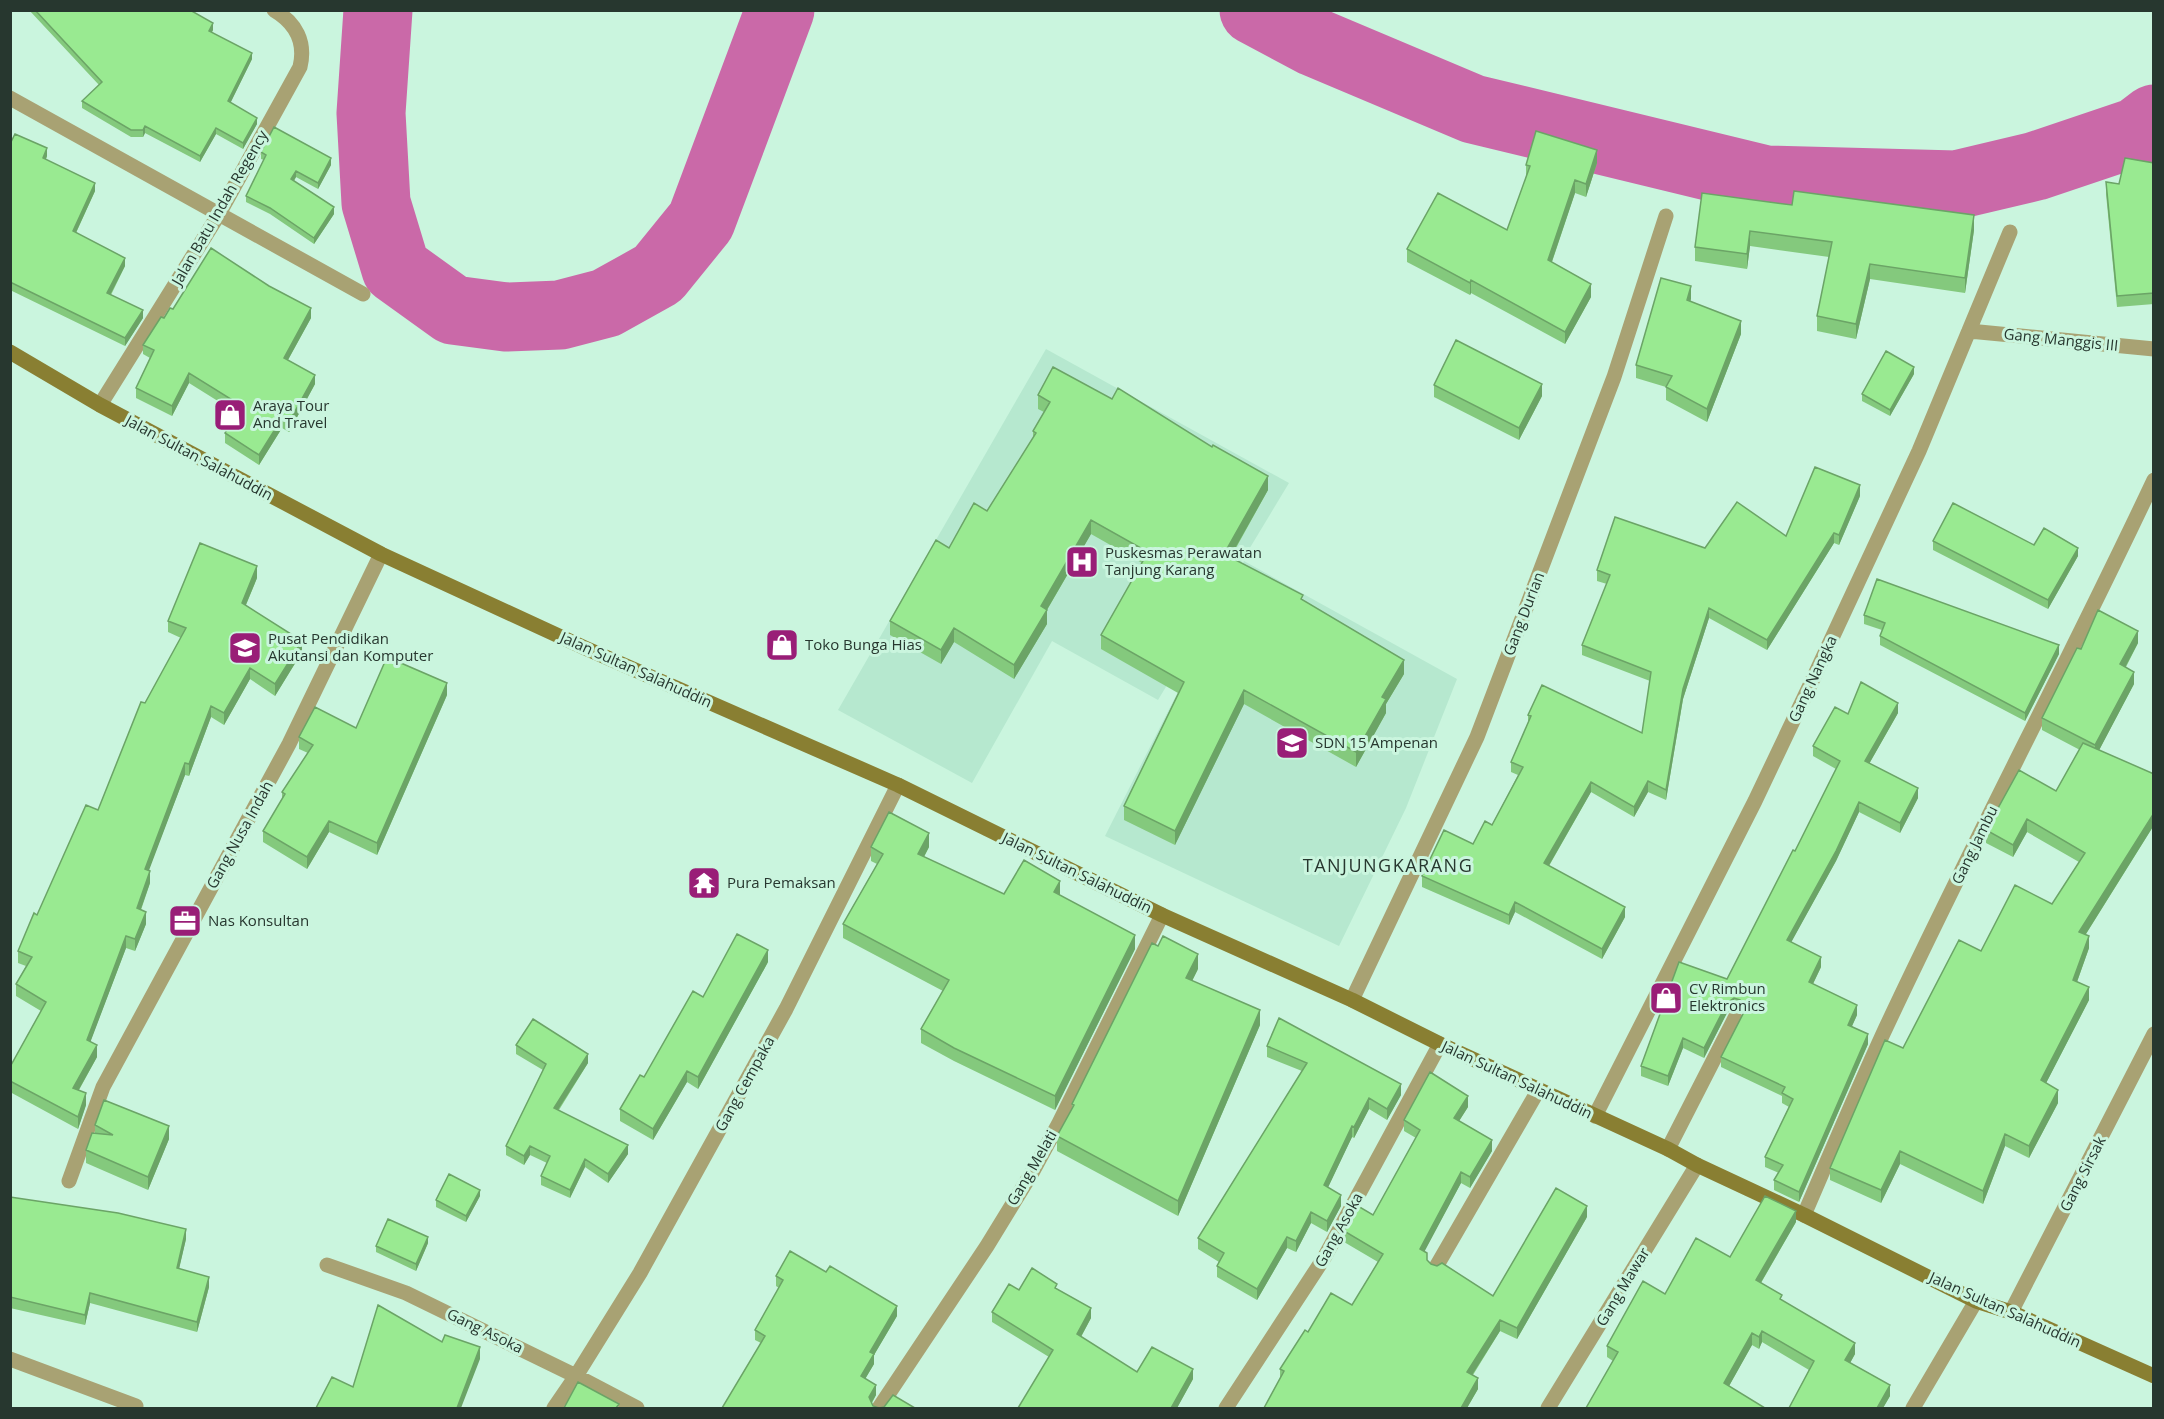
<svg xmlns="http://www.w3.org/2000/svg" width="2164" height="1419" font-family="'Open Sans',sans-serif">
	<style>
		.built { fill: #b6e8cf }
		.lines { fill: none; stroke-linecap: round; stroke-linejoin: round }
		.river { stroke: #ca69a8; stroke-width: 69 }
		.street { stroke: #a8a273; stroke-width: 15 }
		.secondary { stroke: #897f32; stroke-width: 15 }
		.wall { fill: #84c97d }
		.shaded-wall { fill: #6ba466 }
		.building { fill: #99ea91; stroke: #6ba466; stroke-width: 1.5 }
		.labels { text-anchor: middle; stroke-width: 6; stroke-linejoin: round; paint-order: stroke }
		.street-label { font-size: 15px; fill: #27372f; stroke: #caf5de }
		.poi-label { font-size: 15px; fill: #27372f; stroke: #caf5de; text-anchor: start }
		.quarter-label { font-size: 18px; letter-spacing: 1.5px; fill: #27372f; stroke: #caf5de }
	</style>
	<rect width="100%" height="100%" fill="#caf5de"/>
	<!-- built -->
	<path class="built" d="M1046,349L1289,483L1158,700L1052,641L972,783L838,710Z
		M1244,561L1457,679L1406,808L1339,946L1105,836Z"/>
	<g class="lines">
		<!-- river -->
		<path class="river" d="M378,10L371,113L376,203L396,269L453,310L506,317L560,315L606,303L658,274L701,221L780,10
			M1254,10L1314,42L1473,109L1766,180L1956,185L2036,166L2137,132L2154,119"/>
		<!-- street -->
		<path class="street" d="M10,98L363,294
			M1969,331L2154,349
			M100,405L219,214L300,67C306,42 296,23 274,10
			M1352,1000L1477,737L1614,377L1666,216
			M1595,1116L1755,801L1812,681L1919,451L2010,232
			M1668,1149L1735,1018
			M69,1181L103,1087L289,744L381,554
			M1804,1215C1830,1155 1855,1095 1882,1036C1969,849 2066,667 2154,480
			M327,1265L406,1293L576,1376L637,1408
			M1436,1267L1539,1089
			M2011,1312L2154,1034
			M10,1359L136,1406
			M554,1408L576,1376L640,1273L786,1009L898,785
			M879,1408L987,1246L1033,1171L1059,1123L1162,915
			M1226,1408L1324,1258L1440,1044
			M1548,1408L1697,1165
			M1913,1408L1976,1301"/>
		<!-- secondary -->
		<path class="secondary" d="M10,352L100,405L381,554L585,648L898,785L1162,915L1352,1000L1440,1044L1668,1149L1697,1165L1804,1215L1976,1301L2011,1312L2154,1376"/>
	</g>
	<!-- wall -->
	<path class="wall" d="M29,10H190L213,30L212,32L252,59L230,103L257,124L243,149L216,134L200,162L145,133L143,137H131L82,108V101L99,85Z
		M10,144L47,156L46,159L95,191L76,233L125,266L111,295L143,318L125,346L10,290Z
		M261,152L331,165L318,189L296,177L294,181L334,214L314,244L270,214L246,202V196L264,160L261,159Z
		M1597,163L1586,197L1575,193L1552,262L1591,297L1565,344L1471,293L1470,295L1407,262V249L1507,230L1526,177V165Z
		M2154,163V304L2117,307L2106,194V182L2119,184Z
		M1702,193L1974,230L1965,293L1870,279L1856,339L1817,331V316L1829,257L1750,246L1747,269L1695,261V247Z
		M1691,299L1690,302L1741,334L1707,422L1666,400V387L1636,378V365Z
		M173,309L311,318L288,360L315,384L289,432L282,428L259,465L225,443V433L237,413L189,383L172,416L136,398V388L150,358L143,354V345L164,318Z
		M1914,374L1890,416L1862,401V394Z
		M1434,385L1542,396L1519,440L1434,397Z
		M1038,395L1268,490L1231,557L1303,601L1404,674L1386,704V713L1356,767L1244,704L1175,845L1124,820V806L1178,693L1101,649V635L1142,563L1091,534L1047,610V624L1014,679L954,642L941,664L890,635V621L949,548L987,511L1033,438V431L1044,412L1038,409Z
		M1860,496L1839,545L1834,543L1767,650L1709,618L1683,699L1666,800L1648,792L1634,817L1591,792L1549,866L1625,917L1602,959L1515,912L1509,925L1422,887V876L1473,844L1492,825L1518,775L1511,772V762L1528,723V715L1642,733L1650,681L1582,655V645L1607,584L1597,581V570L1705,548L1786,536Z
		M1933,541L2034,545L2078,556L2048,609L1933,550Z
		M257,578L246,605L302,652L275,696L250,679L224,725L211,717L189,776L185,775L148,871L150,883L141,910L146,924L135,951L126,948L90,1042L97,1057L79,1090L86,1105L78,1129L10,1092V1067L41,1011L16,996V984L26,966L18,963V951L37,915L98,810L145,703L181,638L168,632V621Z
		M1864,615L2059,654L2025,721L1880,645V636L1882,630L1864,624Z
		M2138,643L2126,667L2134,684L2099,750L2154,774V825L2086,934L2089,948L2077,982L2089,1000L2046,1083L2058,1103L2029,1158L2005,1146L1983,1204L1900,1164L1881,1203L1830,1180V1168L1903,1048L1981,951L2052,904L2079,862L2027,832L2013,857L1986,843V830L2056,791L2080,750L2042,730V718L2081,649Z
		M447,695L377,855L329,832L307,869L263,842V831L282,800V792L308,753L299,749V737L356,728Z
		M1898,713L1869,764L1918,798L1900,833L1859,812L1836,861L1791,942L1821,967L1813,984L1857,1015L1852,1026L1868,1044L1799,1202L1774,1190V1180L1779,1173L1765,1167V1157L1789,1107L1782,1103V1096L1721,1067V1057L1743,1014L1740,1010L1734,1008L1727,1013L1704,1058L1683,1048L1668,1086L1641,1076V1066L1727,979L1795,851L1836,769L1813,756V746L1848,714Z
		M871,847H929L924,857L1004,894L1060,895L1135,949L1055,1110L954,1061L921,1043V1029L943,991L843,938V924L877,864L871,861Z
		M768,962L698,1089L687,1082L653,1140L620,1121V1109L703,997Z
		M1198,969L1192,981L1260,1025L1178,1216L1057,1151V1136L1072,1108V1104Z
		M516,1045L588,1063L559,1110L628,1154L608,1183L585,1167L570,1198L541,1185V1176L547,1163L530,1155L524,1165L506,1155V1146L543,1070L516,1054Z
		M1267,1046L1401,1095L1387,1120L1369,1109L1354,1138L1352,1137L1328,1187L1341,1206L1327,1232L1311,1223L1296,1252L1287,1248L1257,1300L1217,1277V1266L1219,1262L1198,1249V1238L1302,1071L1267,1057Z
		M1468,1107L1459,1121L1492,1151L1470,1188L1461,1183L1424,1251L1427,1260L1431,1264L1493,1296L1587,1217L1517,1339L1500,1331L1473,1375L1478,1389L1467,1408H1264L1280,1378V1369L1308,1332L1352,1305L1378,1262L1344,1242V1231L1373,1215L1416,1138L1404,1131V1120Z
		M95,1125L169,1139L148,1190L86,1163V1150L95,1134Z
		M480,1196L466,1222L436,1207V1200Z
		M10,1197L186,1239L179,1268L209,1287L197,1332L90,1303L85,1325L10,1308Z
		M1796,1222L1761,1283L1782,1301L1855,1354L1850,1363L1890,1396L1883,1408H1789L1809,1370L1762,1342L1759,1349L1752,1345L1729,1386L1613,1361L1607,1357V1346L1665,1294L1730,1257Z
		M428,1243L416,1271L376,1252V1246Z
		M776,1276L897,1316L874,1355V1364L865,1379L876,1395L872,1403L873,1406L879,1408H915H722L761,1343L755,1340V1330L779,1288L776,1286Z
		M1057,1289L1091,1318L1081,1337L1137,1372L1193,1379L1177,1408L1049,1357L992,1322V1312L1019,1290Z"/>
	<!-- shaded-wall -->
	<path class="shaded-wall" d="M213,23V30L209,37V31Z
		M252,53V59L228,108V101Z
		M257,118V124L243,149V143Z
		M145,126V133L143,137V130Z
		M216,128V134L200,162V156Z
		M47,148V156L43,166V158Z
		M1597,150V163L1586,197V184Z
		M331,158V165L318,189V183Z
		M296,171V177L291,185V179Z
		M1575,180V193L1548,273V260Z
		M95,183V191L73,239V231Z
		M334,207V214L314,244V238Z
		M1974,215V230L1965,293V278Z
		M1750,231V246L1747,269V254Z
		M125,258V266L107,301V293Z
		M1870,264V279L1856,339V324Z
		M1471,280V293L1470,295V283Z
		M1591,284V297L1565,344V332Z
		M1691,286V299L1687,313V300Z
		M311,308V318L284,367V358Z
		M143,310V318L125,346V338Z
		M1741,321V334L1707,422V409Z
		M1914,367V374L1890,416V410Z
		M189,373V383L172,416V406Z
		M315,375V384L289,432V422Z
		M1542,384V396L1519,440V428Z
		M282,418V428L259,465V455Z
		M1268,476V490L1224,568V554Z
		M1860,485V496L1839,545V535Z
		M1091,520V534L1041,620V606Z
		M1834,533V543L1767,650V640Z
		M2078,548V556L2048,609V600Z
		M257,566V578L242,614V603Z
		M1709,608V618L1683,699L1666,800V790L1683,689Z
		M1047,610V624L1014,679V665Z
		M954,628V642L941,664V650Z
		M2138,631V643L2120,677V664Z
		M302,641V652L275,696V684Z
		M2059,645V654L2025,721V713Z
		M1404,660V674L1386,704V713L1356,767V752L1382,697Z
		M250,668V679L224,725V713Z
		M2134,672V684L2095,758V745Z
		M447,683V695L377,855V843Z
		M1244,690V704L1175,845V831Z
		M1898,703V713L1865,771V761Z
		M211,706V717L189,776V764Z
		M185,763V775L145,881V869Z
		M1648,781V792L1634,817V807Z
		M1591,782V792L1544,874V863Z
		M1918,788V798L1900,833V823Z
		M1859,802V812L1836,861L1787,950V940Z
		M2154,813V825L2079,945V932Z
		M2027,819V832L2013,857V845Z
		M329,821V832L307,869V857Z
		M929,833V847L918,868V854Z
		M150,871V883L137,920V908Z
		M1060,881V895L1054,892Z
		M1515,902V912L1509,925V915Z
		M1625,907V917L1602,959V949Z
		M146,912V924L135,951V939Z
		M1135,935V949L1055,1110V1096Z
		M126,936V948L87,1051V1040Z
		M2089,936V948L2073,993V980Z
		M768,950V962L698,1089V1077Z
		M1198,954V969L1186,993V978Z
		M1821,957V967L1809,992V982Z
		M2089,987V1000L2041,1093V1080Z
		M1734,998V1008L1727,1013L1704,1058V1048L1727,1003Z
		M1857,1005V1015L1848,1035V1025Z
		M1260,1010V1025L1178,1216V1201Z
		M1868,1034V1044L1799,1202V1192Z
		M1683,1038V1048L1668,1086V1076Z
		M97,1045V1057L73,1100V1088Z
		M588,1054V1063L554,1116V1108Z
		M687,1071V1082L653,1140V1129Z
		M1401,1084V1095L1387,1120V1109Z
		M2058,1090V1103L2029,1158V1146Z
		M86,1093V1105L78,1129V1117Z
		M1468,1096V1107L1454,1129V1118Z
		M1369,1098V1109L1354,1138V1127Z
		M169,1126V1139L148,1190V1177Z
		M1352,1126V1137L1324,1196V1185Z
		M2005,1134V1146L1983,1204V1191Z
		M1492,1140V1151L1470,1188V1177Z
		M628,1145V1154L608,1183V1174Z
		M530,1146V1155L524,1165V1156Z
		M1900,1151V1164L1881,1203V1190Z
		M585,1159V1167L570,1198V1190Z
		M1461,1172V1183L1420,1260V1249Z
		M480,1190V1196L466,1222V1216Z
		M1341,1195V1206L1327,1232V1221Z
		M1587,1206V1217L1517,1339V1328Z
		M1796,1211V1222L1756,1291V1280Z
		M1311,1212V1223L1296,1252V1241Z
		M186,1229V1239L177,1278V1268Z
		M428,1237V1243L416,1271V1264Z
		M1287,1237V1248L1257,1300V1289Z
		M209,1277V1287L197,1332V1322Z
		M90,1293V1303L85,1325V1315Z
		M897,1306V1316L874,1355V1364L861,1386V1376L870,1352Z
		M1091,1308V1318L1077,1344V1334Z
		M1500,1320V1331L1467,1383V1372Z
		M1762,1331V1342L1759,1349V1337Z
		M1752,1333V1345L1724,1395V1383Z
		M1855,1343V1354L1845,1372V1360Z
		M480,1347V1359L461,1408H457Z
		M1193,1369V1379L1177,1408H1171Z
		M1478,1378V1389L1467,1408H1461Z
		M876,1385V1395L869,1407V1397Z
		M1890,1385V1396L1883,1408H1877Z"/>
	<!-- building -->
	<path class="building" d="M35,10H190L213,23L209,31L252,53L228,101L257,118L243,143L216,128L200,156L145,126L143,130H131L82,101L102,82Z
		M274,127L331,158L318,183L296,171L291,179L334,207L314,238L270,208L246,196L266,155L261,152Z
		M1536,131L1597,150L1586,184L1575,180L1548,260L1591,284L1565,332L1471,280L1470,283L1407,249L1438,193L1507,230L1530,166L1526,165Z
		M15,134L47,148L43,158L95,183L73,231L125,258L107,293L143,310L125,338L10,282V144Z
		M2125,158L2154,163V293L2117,296L2106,182L2119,184Z
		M1794,191L1974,215L1965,278L1870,264L1856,324L1817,316L1832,242L1750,231L1747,254L1695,247L1702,193L1792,205Z
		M211,248L269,286L311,308L284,358L315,375L289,422L282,418L259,455L225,433L242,406L189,373L172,406L136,388L154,350L143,345L161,317L164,318L170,308L173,309Z
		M1661,278L1691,286L1687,300L1741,321L1707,409L1666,387L1672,376L1636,365Z
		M1456,340L1542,384L1519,428L1434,385Z
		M1886,351L1914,367L1890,410L1862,394Z
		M1053,367L1112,399L1118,388L1212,447L1213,445L1268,476L1224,554L1303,595L1301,599L1404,660L1382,697L1386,699L1356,752L1244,690L1175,831L1124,806L1184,682L1101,635L1148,552L1091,520L1041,606L1047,610L1014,665L954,628L941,650L890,621L936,540L949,548L974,503L987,511L1036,433L1033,431L1050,402L1038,395Z
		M1815,467L1860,485L1839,535L1834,533L1767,640L1709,608L1683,689L1666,790L1648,781L1634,807L1591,782L1544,863L1625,907L1602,949L1515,902L1509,915L1422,876L1444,830L1473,844L1485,821L1492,825L1523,767L1511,762L1531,716L1528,715L1542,685L1642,733L1651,672L1582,645L1610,575L1597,570L1615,517L1705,548L1737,502L1786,536Z
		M1953,503L2034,545L2044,528L2078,548L2048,600L1933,541Z
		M200,543L257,566L242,603L302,641L275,684L250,668L224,713L211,706L189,764L185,763L145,869L150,871L137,908L146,912L135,939L126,936L87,1040L97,1045L73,1088L86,1093L78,1117L10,1081V1067L46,1002L16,984L32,957L18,951L34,913L37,915L86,805L98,810L141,702L145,703L186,628L168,621Z
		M1877,579L2059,645L2025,713L1880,636L1885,623L1864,615Z
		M2098,610L2138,631L2120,664L2134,672L2095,745L2042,718L2077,648L2081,649Z
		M387,657L447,683L377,843L329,821L307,857L263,831L285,794L282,792L313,745L299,737L315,707L356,728Z
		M1861,682L1898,703L1865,761L1918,788L1900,823L1859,802L1836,851L1787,940L1821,957L1809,982L1857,1005L1848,1025L1868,1034L1799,1192L1774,1180L1783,1165L1765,1157L1793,1099L1782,1093L1785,1087L1721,1057L1744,1012L1745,1007L1740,1000L1734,998L1727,1003L1704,1048L1683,1038L1668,1076L1641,1066L1679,962L1727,979L1793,850L1795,851L1840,761L1813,746L1835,707L1848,714Z
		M2083,743L2154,774V813L2079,932L2089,936L2073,980L2089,987L2041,1080L2058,1090L2029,1146L2005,1134L1983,1191L1900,1151L1881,1190L1830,1168L1885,1040L1903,1048L1959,940L1981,951L2015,885L2052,904L2085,853L2027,819L2013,845L1986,830L2019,770L2056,791Z
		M889,812L929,833L918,854L1004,894L1024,860L1060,881L1054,892L1135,935L1055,1096L954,1048L921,1029L949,980L843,924L883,854L871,847Z
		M737,934L768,950L698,1077L687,1071L653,1129L620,1109L640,1075L644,1077L693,991L703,997Z
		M1163,936L1198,954L1186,978L1260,1010L1178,1201L1057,1136L1074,1105L1072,1104L1152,943L1158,946Z
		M1279,1018L1401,1084L1387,1109L1369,1098L1354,1127L1352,1126L1324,1185L1341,1195L1327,1221L1311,1212L1296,1241L1287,1237L1257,1289L1217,1266L1224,1253L1198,1238L1307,1063L1267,1046Z
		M533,1019L588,1054L554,1108L628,1145L608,1174L585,1159L570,1190L541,1176L550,1156L530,1146L524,1156L506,1146L546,1064L516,1045Z
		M1430,1072L1468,1096L1454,1118L1492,1140L1470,1177L1461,1172L1420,1249L1427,1253V1260L1431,1264L1437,1266L1442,1263L1493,1296L1556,1188L1587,1206L1517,1328L1500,1320L1467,1372L1478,1378L1461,1408H1264L1284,1371L1280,1369L1305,1330L1308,1332L1331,1293L1352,1305L1383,1254L1344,1231L1358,1206L1373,1215L1420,1130L1404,1120Z
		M104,1100L169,1126L148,1177L86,1150L92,1133L113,1135L95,1125Z
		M449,1174L480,1190L466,1216L436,1200Z
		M1765,1196L1796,1211L1756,1280L1782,1295L1780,1299L1855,1343L1845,1360L1890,1385L1877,1408H1789L1814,1361L1762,1331L1759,1337L1752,1333L1724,1383L1765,1408H1586L1618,1352L1607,1346L1643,1281L1665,1294L1696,1238L1730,1257Z
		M10,1197L118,1213L186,1229L177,1268L209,1277L197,1322L90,1293L85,1315L10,1297L11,1277H10Z
		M388,1219L428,1237L416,1264L376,1246Z
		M790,1251L826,1272L830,1266L897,1306L870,1352L874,1354L861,1376L876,1385L869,1397L873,1406L879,1408L884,1407L893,1395L915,1408H722L765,1336L755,1330L783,1280L776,1276Z
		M1032,1268L1057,1284L1055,1288L1091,1308L1077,1334L1137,1372L1152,1347L1193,1369L1171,1408H1018L1053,1350L992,1312L1009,1284L1019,1290Z
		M378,1305L442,1342L445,1335L480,1347L457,1408H316L332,1377L353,1387Z
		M578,1382L619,1404L616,1408H564Z"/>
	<!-- icons -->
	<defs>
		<symbol id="shop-square" viewBox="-11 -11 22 22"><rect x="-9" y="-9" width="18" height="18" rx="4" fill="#991e77" stroke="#caf5de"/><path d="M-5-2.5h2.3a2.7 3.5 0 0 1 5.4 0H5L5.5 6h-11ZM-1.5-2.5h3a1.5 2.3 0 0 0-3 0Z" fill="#fff"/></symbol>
		<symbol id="hospital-square" viewBox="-11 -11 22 22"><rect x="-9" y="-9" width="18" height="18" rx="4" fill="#991e77" stroke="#caf5de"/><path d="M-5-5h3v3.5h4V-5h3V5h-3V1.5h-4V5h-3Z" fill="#fff"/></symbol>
		<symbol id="school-square" viewBox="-11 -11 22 22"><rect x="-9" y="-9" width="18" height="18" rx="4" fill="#991e77" stroke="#caf5de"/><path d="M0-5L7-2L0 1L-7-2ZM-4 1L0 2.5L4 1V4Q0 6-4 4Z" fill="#fff"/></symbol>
		<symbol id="temple-square" viewBox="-11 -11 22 22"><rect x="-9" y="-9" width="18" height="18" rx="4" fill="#991e77" stroke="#caf5de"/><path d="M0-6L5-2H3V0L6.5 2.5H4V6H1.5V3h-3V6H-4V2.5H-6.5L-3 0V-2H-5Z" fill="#fff"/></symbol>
		<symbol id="office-square" viewBox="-11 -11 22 22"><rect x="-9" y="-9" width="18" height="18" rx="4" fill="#991e77" stroke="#caf5de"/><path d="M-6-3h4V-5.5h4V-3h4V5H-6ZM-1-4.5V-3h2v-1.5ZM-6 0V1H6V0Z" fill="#fff"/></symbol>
	</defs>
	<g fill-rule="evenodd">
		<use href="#shop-square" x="211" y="396" width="38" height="38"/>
		<use href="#hospital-square" x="1063" y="543" width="38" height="38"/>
		<use href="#shop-square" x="763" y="626" width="38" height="38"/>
		<use href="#school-square" x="226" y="629" width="38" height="38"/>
		<use href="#school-square" x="1273" y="724" width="38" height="38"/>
		<use href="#temple-square" x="685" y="864" width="38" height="38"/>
		<use href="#office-square" x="166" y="902" width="38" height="38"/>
		<use href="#shop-square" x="1647" y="979" width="38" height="38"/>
	</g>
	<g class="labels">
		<!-- street labels -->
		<g class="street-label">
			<text transform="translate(220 208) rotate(-60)" y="5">Jalan Batu Indah Regency</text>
			<text transform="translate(2061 340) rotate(6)" y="5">Gang Manggis III</text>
			<text transform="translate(199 458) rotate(28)" y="5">Jalan Sultan Salahuddin</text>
			<text transform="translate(1524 614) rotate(-69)" y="5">Gang Durian</text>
			<text transform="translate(636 670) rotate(24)" y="5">Jalan Sultan Salahuddin</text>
			<text transform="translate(1813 679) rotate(-65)" y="5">Gang Nangka</text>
			<text transform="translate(240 835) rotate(-61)" y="5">Gang Nusa Indah</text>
			<text transform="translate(1975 845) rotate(-64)" y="5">Gang Jambu</text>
			<text transform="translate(1077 873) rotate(26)" y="5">Jalan Sultan Salahuddin</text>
			<text transform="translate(1517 1080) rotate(25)" y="5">Jalan Sultan Salahuddin</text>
			<text transform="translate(745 1084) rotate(-61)" y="5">Gang Cempaka</text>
			<text transform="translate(1032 1168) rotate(-60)" y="5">Gang Melati</text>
			<text transform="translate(2083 1174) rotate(-63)" y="5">Gang Sirsak</text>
			<text transform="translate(1339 1230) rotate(-61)" y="5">Gang Asoka</text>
			<text transform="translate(1623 1287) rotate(-59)" y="5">Gang Mawar</text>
			<text transform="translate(2005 1310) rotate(24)" y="5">Jalan Sultan Salahuddin</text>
			<text transform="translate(485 1331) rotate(26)" y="5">Gang Asoka</text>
		</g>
		<!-- poi labels -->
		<g class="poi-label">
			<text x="253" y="411">Araya Tour<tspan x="253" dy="17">And Travel</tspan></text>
			<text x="1105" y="558">Puskesmas Perawatan<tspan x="1105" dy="17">Tanjung Karang</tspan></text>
			<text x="268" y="644">Pusat Pendidikan<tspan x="268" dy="17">Akutansi dan Komputer</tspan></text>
			<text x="805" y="650">Toko Bunga Hias</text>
			<text x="1315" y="748">SDN 15 Ampenan</text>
			<text x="727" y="888">Pura Pemaksan</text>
			<text x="208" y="926">Nas Konsultan</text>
			<text x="1689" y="994">CV Rimbun<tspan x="1689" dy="17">Elektronics</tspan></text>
		</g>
		<!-- quarter labels -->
		<g class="quarter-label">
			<text x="1388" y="872">TANJUNGKARANG</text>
		</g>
	</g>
	<!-- border -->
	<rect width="2164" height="1419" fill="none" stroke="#27372f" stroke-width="24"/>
</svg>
